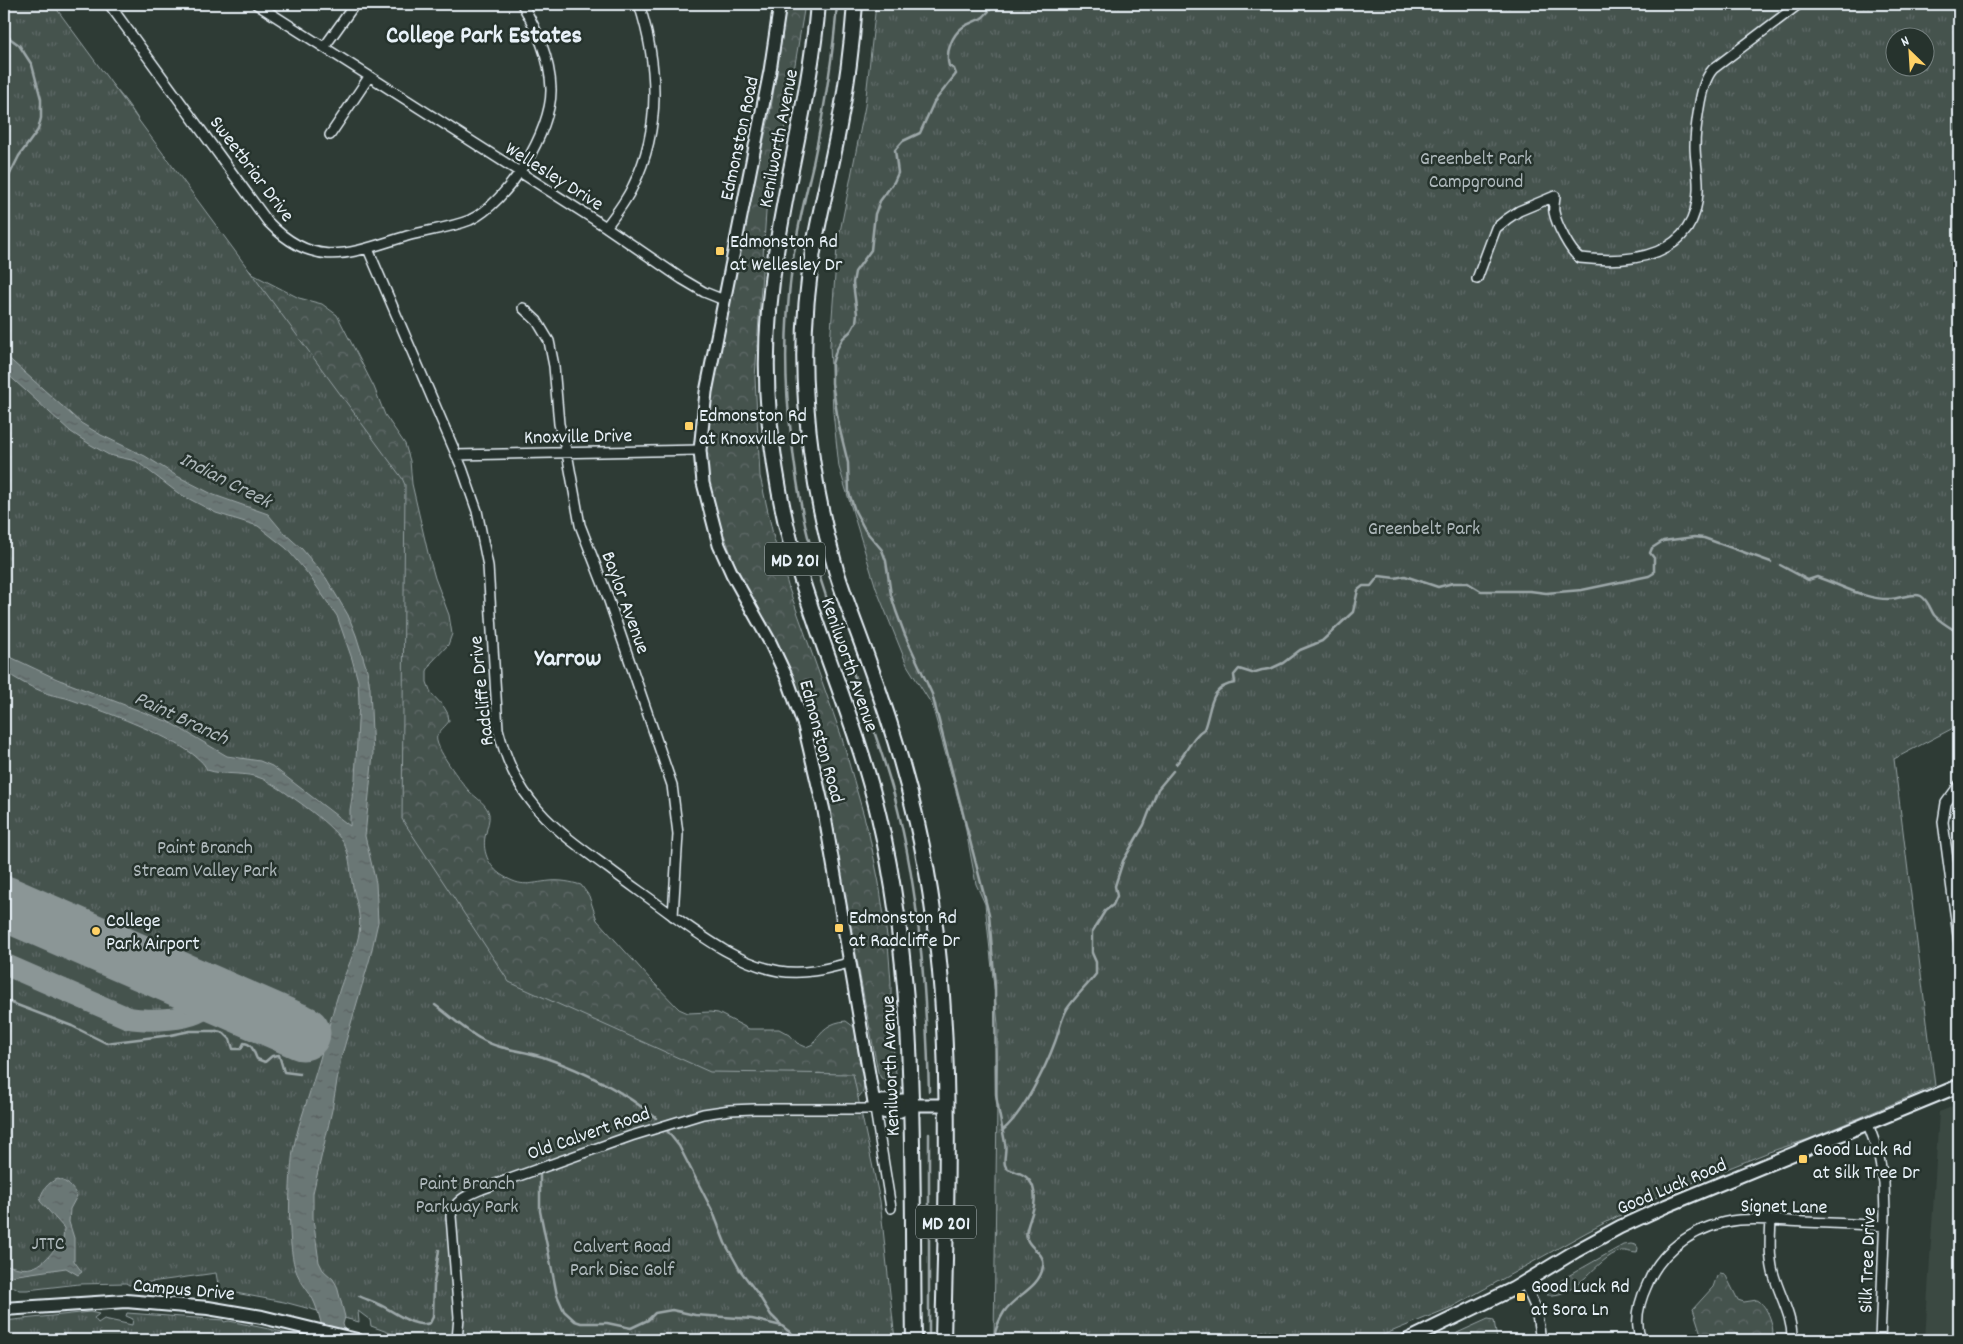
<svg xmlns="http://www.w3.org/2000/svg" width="1963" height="1344" font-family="Dekko,sans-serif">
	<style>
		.built { fill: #3b4843 }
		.forest { fill: url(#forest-crowns); stroke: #96a2a3 }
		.park { fill: url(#park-tufts); stroke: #96a2a3; fill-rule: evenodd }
		.water { fill: url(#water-ripples); stroke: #9da8a9 }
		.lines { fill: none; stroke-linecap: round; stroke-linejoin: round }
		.stream { stroke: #9da8a9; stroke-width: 2.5 }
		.taxiway { stroke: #8b9696; stroke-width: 22 }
		.runway { stroke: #8b9696; stroke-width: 55 }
		.minor-casing { stroke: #e8f1f8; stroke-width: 12 }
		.tertiary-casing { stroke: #e8f1f8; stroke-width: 15 }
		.secondary-casing { stroke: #e8f1f8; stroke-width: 16 }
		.primary-casing { stroke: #e8f1f8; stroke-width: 18 }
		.minor { stroke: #26332d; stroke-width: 9 }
		.tertiary { stroke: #26332d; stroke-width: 11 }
		.secondary { stroke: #26332d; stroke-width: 12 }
		.primary { stroke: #26332d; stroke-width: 14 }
		.poi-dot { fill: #ffd166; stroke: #26332d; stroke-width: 2 }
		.labels { text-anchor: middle; stroke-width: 5; stroke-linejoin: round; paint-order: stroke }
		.shield { fill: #26332d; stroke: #aeb8bb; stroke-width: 1 }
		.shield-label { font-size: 19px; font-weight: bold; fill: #e8f1f8 }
		.street-label { font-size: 20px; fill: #e8f1f8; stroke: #26332d }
		.park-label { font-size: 20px; fill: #afb9bc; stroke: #26332d }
		.poi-label { font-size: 20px; fill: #e8f1f8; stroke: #26332d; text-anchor: start }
		.water-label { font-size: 21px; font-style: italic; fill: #b0babd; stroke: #26332d }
		.district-label { font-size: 25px; font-weight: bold; fill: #e8f1f8; stroke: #26332d }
	</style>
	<defs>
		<pattern id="forest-crowns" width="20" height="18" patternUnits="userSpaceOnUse" patternTransform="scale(1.25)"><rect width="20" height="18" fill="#45524e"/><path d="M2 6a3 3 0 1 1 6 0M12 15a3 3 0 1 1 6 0" fill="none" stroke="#606b68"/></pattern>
		<pattern id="park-tufts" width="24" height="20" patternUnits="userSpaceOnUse" patternTransform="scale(1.25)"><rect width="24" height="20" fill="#45524e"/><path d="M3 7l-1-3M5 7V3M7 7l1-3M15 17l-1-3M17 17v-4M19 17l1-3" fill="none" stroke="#606b68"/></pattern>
		<pattern id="water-ripples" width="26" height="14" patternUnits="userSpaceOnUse" patternTransform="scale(1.25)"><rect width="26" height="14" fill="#6b7775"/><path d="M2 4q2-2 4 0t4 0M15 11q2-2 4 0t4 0" fill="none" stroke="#586060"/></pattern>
	</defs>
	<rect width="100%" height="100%" fill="#2e3b35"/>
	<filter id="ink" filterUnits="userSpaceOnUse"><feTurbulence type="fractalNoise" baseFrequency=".02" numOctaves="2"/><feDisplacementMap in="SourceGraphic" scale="10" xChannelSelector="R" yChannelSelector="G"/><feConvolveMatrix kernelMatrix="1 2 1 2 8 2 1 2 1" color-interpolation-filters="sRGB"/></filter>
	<g filter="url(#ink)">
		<!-- built -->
		<path class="built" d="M1959,1104V1340H1925L1939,1112Z"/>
		<!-- forest -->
		<path class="forest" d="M785,4H805L783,137L770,181L766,212L755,378L760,476L774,539L789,589L841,735L869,834L879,883L888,943L891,982V1023L896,1074L887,1081L881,1078L878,1072L825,789L813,735L800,694L778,644L734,562L719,521L708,484L705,457L706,433L716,365L750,198L770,114L782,38Z
			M101,72C119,92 135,110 146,135L234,255L254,275L299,298L322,304L337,315L374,387L385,415L405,444L410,461L412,484L428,553L435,578L449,615L452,634L448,645L431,663L427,671V682L431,693L444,707L448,714L449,721C446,726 439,731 437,736C433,746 462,783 469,791C476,798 487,804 489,814C490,820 487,827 486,833C481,849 488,867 503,876C523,888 529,883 550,881C561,880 571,882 581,885L589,896L597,920L651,980L679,1009L688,1013L710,1012L718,1013L749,1029H779L790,1035L797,1043L806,1047L813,1044C821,1030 830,1022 846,1021L854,1027L856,1033V1041L864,1085L863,1092L858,1098L552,1058L4,192Z
			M1631,1244L1636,1245L1638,1248L1637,1253C1631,1253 1626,1250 1621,1251C1595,1258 1579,1298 1547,1295V1290L1568,1276L1623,1245Z
			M1720,1273L1725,1274L1738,1300L1744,1302L1757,1300C1767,1304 1777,1331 1771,1339L1703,1340L1693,1309L1713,1287L1717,1276Z
			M1488,1319L1494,1320L1497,1340H1455L1457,1333Z"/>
		<!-- park -->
		<path class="park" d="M4,4H53L402,478L405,485L402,819L509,982L710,1072L853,1074L880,1201L895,1340H409L371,1326L370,1320L358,1311L359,1322L284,1302L219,1290L216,1273L129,1285L126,1283L79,1284L27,1290H19L15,1287L4,1288Z
			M876,4H1959V725L1894,759L1935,1086L1809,1139L1769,1152L1650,1200L1587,1232L1452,1307L1371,1340H994L998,1024L985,904L976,884L964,820L932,705L907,665L876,588L839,467L833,412L830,345L837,247L865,106ZM1896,38H1926V68H1896Z
			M90,1312L99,1314L94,1318L98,1323L104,1319L132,1325L133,1319L126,1316L127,1313L223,1320L224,1322L229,1321L274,1330L314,1340H4V1321Z"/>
		<!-- water -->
		<path class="water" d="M4,354L81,423L101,435L145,456L177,476L214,495L268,514L283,532L302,549L326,578L348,615L356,635L367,670L370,688L373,754L365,836L376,883L378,922L370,958L341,1058L332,1110L313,1193V1218L319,1262L323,1270L333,1279L337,1286L345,1317L343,1324L348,1340H325C322,1329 320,1315 315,1304C310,1291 300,1284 295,1268C287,1241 289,1180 293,1151C297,1128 306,1105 313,1082C323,1051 330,1019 340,988C346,970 355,953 359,934C362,916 355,899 352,882C350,868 350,854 343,842C330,822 284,790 263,779C245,771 225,776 207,770C197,743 95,708 66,698C58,696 49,695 41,691C28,686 16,679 4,671V654L57,679L169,722L227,756L260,761L272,766L350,826V810L355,779L359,702L358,681L352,659L337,616L308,574L286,548L258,526L216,513L178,493L136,461L109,455L91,445L71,432L4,371Z
			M58,1179C68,1182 72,1187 77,1196L70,1209L69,1222L74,1238V1261L82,1272L78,1275L66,1268L4,1277V1264C37,1276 43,1263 63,1239L64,1228L40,1201C41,1191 48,1182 58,1179Z"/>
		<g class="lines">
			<!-- stream -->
			<path class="stream" d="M837,4C833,58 824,111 813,164C805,198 796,232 792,267C785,322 784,380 791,434C795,471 800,509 810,544C833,630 872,712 895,798C920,895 926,992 929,1091
				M4,34L19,45L32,65L41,99V118L38,130L19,156L4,186
				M1780,565L1808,580L1817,577C1841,585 1865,600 1891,599C1899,599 1913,592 1921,596C1928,600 1930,609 1934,615C1940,622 1951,628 1959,633
				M1176,764C1187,753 1191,737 1204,729C1212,709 1208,687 1235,683L1234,675L1239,669L1252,673L1262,670L1270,669L1283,663L1300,650L1322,641L1353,612L1358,590L1363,586H1371L1379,576L1395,578L1405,576L1438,587L1453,583H1468L1481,591H1530L1546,593L1582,590L1649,576L1654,573V558L1650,553L1652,548L1663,541L1694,537L1704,538L1771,562
				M4,1000L72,1026L106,1043L171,1035L190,1031H217L224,1033L230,1039L233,1049H241L244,1043C253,1044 253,1051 257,1059L265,1062L272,1056L279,1055L284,1072L300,1074
				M435,1005C449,1015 466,1031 481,1039C499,1050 523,1050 543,1057C584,1071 622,1090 656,1118
				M1002,1131C1022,1115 1046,1067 1055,1042C1059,1032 1061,1019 1067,1009C1075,997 1087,986 1096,974V962L1092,953V932L1105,911L1113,905L1117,896L1115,886L1123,861L1144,825L1158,789L1173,771
				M668,1132L679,1146L713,1212L725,1243L740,1270L758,1294L771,1315L782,1326L800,1340
				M540,1175V1211L557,1295L564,1311L575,1321L581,1323H607L631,1328L648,1320L655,1313L672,1310L695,1315L752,1319L782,1326
				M359,1296C365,1299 372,1301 378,1304C393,1310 413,1329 430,1323L433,1317L434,1283L439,1250
				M929,1333V1133
				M993,1340C995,1331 999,1320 1004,1312C1015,1295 1039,1289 1043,1267C1046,1253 1031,1250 1027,1239C1023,1225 1040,1209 1033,1187C1026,1168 1007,1174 1005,1165C1003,1159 1007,1150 1005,1143C1002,1126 998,1111 996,1094L995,986L989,914L932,694L905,635L896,611L891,595L886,561L882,550L865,530L855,511L849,493L848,463L839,426L832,383V364L836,351L843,338L851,331L856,322L857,314L853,283L855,272L871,250L875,214L880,201L894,182L898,173L895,150L903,141L920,133L934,102L956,74L954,69L949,66C945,52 952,35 963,27C969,23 976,21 982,18C987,14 991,8 996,4"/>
			<!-- taxiway -->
			<path class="taxiway" d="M4,964L126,1017C141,1022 199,1021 206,1005L205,995L197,987L188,983"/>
			<!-- runway -->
			<path class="runway" d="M4,903L303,1033"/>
			<defs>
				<path id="minor" d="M109,4L268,222C315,271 351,253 407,236C428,230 450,228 470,220C508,202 552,131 551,89C550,58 537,30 522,4
					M256,4L606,227L682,279L704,292L724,300
					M325,46L355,4
					M330,135L369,77
					M606,227C616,214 626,201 633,186C662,128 658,63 639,4
					M368,249L462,468L477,511L488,566L498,729C505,756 514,780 531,801C551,828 581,848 608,868C629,884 651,899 672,915C704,938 739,964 779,971C804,975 826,969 849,963
					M1477,279L1496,228L1507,219L1519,211L1555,196C1555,201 1553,207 1554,212C1556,223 1570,252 1580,258C1631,264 1696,257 1698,191C1699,176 1695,161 1695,146C1695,133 1697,120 1699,108C1701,95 1704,79 1713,69L1799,4
					M523,308L537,321L549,341L554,366L559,424L567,453L580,525L606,592L672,785L678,834L673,916
					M456,455L700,450
					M1959,785L1946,803L1943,822L1959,943
					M1868,1124L1878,1152L1884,1183L1885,1214L1880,1340
					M1771,1220C1770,1237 1769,1255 1773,1272C1779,1295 1793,1316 1792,1340
					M1524,1282L1536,1309L1541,1340
					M457,1340L459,1317L451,1216C454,1200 468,1195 482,1189L631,1136L703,1114L730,1110L754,1109H875L891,1208
					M1641,1340C1634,1322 1639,1302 1647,1285C1662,1247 1700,1224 1739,1220C1761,1218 1783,1221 1804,1222C1831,1223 1858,1224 1885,1226"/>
				<path id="tertiary" d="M780,4L770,71L706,392L700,450L703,483L719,545L732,574L770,642L787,678L804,726L824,811L875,1109
					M875,1109L880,1101L903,1100L910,1105H946
					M875,1109C890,1116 898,1114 910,1105"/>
				<path id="secondary" d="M4,1309L126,1301L208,1308L262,1317L357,1340
					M1408,1340L1513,1289L1576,1251L1620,1227L1666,1206L1959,1086"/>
				<path id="primary" d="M818,4C811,87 790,164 777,246C768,301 764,360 769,416C773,459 780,502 791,544C816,636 857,723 879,817C919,986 911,1167 914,1340
					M855,4C852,45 847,85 839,126C832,166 821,206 814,246C805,297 802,350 806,402C810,459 820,515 836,570C846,603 859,634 870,666C889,718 905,770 917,823C956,993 947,1168 943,1340"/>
			</defs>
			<!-- minor casing -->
			<use href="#minor" class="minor-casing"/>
			<!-- tertiary casing -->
			<use href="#tertiary" class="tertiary-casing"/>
			<!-- secondary casing -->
			<use href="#secondary" class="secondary-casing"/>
			<!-- primary casing -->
			<use href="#primary" class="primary-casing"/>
			<!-- minor -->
			<use href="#minor" class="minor"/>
			<!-- tertiary -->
			<use href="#tertiary" class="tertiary"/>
			<!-- secondary -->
			<use href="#secondary" class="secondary"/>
			<!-- primary -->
			<use href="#primary" class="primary"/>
		</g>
	</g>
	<!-- markers -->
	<g class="poi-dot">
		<rect x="715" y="246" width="10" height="10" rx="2.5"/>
		<rect x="684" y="421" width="10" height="10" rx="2.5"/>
		<rect x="834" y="923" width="10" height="10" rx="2.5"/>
		<circle cx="96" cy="931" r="5"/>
		<rect x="1798" y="1154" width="10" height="10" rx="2.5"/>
		<rect x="1516" y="1292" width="10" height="10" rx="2.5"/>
	</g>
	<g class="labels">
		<!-- shield labels -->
		<g class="shield">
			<rect x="765" y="542.5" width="60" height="33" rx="4"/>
			<rect x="916" y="1205.5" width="60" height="33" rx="4"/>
		</g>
		<g class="shield-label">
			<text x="795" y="566">MD 201</text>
			<text x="946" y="1229">MD 201</text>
		</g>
		<!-- street labels -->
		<g class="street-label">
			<text transform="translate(738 138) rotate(-78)" y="7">Edmonston Road</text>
			<text transform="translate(777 138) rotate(-79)" y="7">Kenilworth Avenue</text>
			<text transform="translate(253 168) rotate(53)" y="7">Sweetbriar Drive</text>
			<text transform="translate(555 175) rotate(32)" y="7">Wellesley Drive</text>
			<text transform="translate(578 435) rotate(-1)" y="7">Knoxville Drive</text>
			<text transform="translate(627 602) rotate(70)" y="7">Baylor Avenue</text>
			<text transform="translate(851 664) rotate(71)" y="7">Kenilworth Avenue</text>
			<text transform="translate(480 691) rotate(-96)" y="7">Radcliffe Drive</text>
			<text transform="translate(823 741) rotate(75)" y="7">Edmonston Road</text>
			<text transform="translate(889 1066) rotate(-92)" y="7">Kenilworth Avenue</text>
			<text transform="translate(588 1132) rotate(-19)" y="7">Old Calvert Road</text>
			<text transform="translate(1671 1185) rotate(-23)" y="7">Good Luck Road</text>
			<text transform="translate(1784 1205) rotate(1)" y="7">Signet Lane</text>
			<text transform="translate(1866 1260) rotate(-88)" y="7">Silk Tree Drive</text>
			<text transform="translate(184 1288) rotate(5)" y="7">Campus Drive</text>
		</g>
		<!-- park labels -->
		<g class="park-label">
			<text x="1476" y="164">Greenbelt Park<tspan x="1476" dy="23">Campground</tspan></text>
			<text x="1424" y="534">Greenbelt Park</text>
			<text x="205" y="853">Paint Branch<tspan x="205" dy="23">Stream Valley Park</tspan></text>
			<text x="467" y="1189">Paint Branch<tspan x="467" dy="23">Parkway Park</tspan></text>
			<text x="48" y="1249">JTTC</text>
			<text x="622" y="1252">Calvert Road<tspan x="622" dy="23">Park Disc Golf</tspan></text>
		</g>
		<!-- poi labels -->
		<g class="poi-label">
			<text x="730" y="247">Edmonston Rd<tspan x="730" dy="23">at Wellesley Dr</tspan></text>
			<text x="699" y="421">Edmonston Rd<tspan x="699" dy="23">at Knoxville Dr</tspan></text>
			<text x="849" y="923">Edmonston Rd<tspan x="849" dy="23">at Radcliffe Dr</tspan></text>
			<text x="106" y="926">College<tspan x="106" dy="23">Park Airport</tspan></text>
			<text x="1813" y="1155">Good Luck Rd<tspan x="1813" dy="23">at Silk Tree Dr</tspan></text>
			<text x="1531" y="1292">Good Luck Rd<tspan x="1531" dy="23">at Sora Ln</tspan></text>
		</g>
		<!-- water labels -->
		<g class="water-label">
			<text transform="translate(226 479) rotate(27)" y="7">Indian Creek</text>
			<text transform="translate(182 717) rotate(25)" y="7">Paint Branch</text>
		</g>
		<!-- district labels -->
		<g class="district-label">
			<text x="484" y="42">College Park Estates</text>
			<text x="568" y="665">Yarrow</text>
		</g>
	</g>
	<!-- margin -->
	<rect width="1963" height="1344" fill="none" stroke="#26332d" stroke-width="20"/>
	<rect x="10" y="10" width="1943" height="1324" fill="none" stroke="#e8f1f8" stroke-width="2" filter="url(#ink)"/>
	<!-- north arrow -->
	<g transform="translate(1910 52) rotate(335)"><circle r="24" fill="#26332d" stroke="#747f7e"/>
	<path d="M0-4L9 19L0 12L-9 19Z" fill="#ffd166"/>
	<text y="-8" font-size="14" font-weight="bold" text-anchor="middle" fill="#e8f1f8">N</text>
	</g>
</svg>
